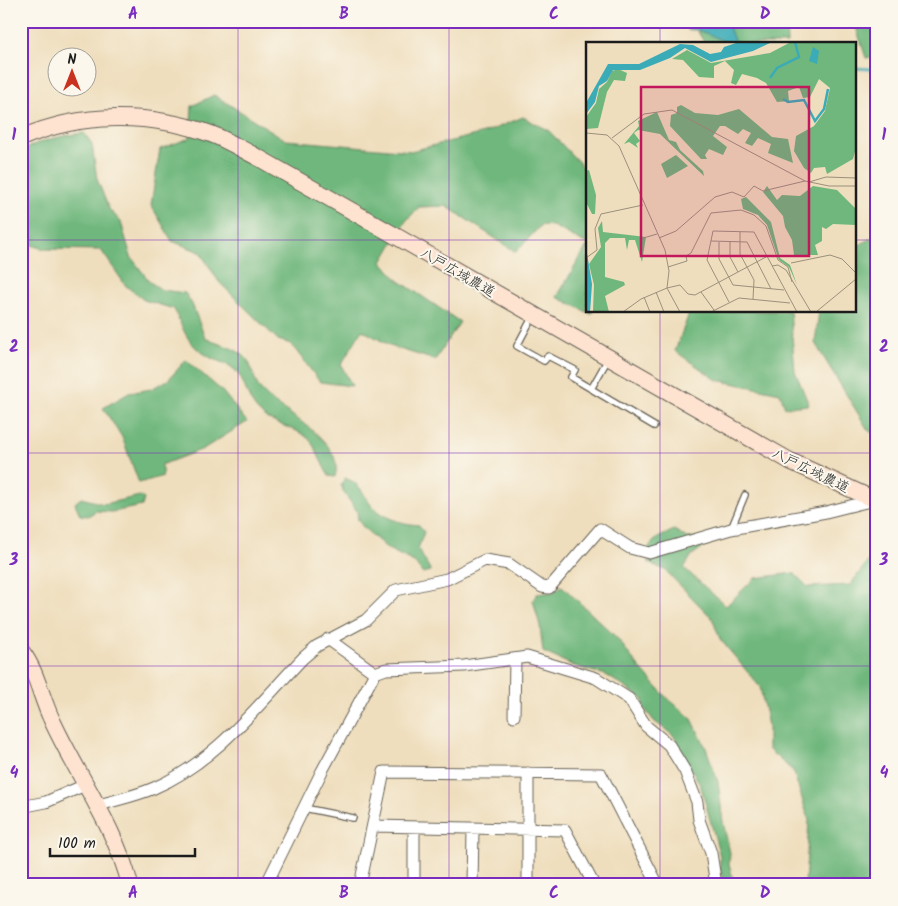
<svg xmlns="http://www.w3.org/2000/svg" width="898" height="906" font-family="Kalam,'Klee One',sans-serif">
	<style>
		.forest { fill: #6fb77d; stroke: #466a4c }
		.water { fill: #3babb7; stroke: #2c646a }
		.lines { fill: none; stroke-linecap: round; stroke-linejoin: round }
		.stream { stroke: #3babb7; stroke-width: 3 }
		.lane-casing { stroke: #666054; stroke-width: 8 }
		.street-casing { stroke: #666054; stroke-width: 13 }
		.secondary-casing { stroke: #666054; stroke-width: 18 }
		.lane { stroke: #fff; stroke-width: 5.5 }
		.street { stroke: #fff; stroke-width: 11 }
		.secondary { stroke: #fee3d1; stroke-width: 16 }
		.grid { fill: none; stroke: #7b2cbf; stroke-width: 1; stroke-opacity: 0.55 }
		.labels { text-anchor: middle; stroke-width: 4; stroke-linejoin: round; paint-order: stroke }
		.street-label { font-size: 14px; fill: #1c1c1c; stroke: #fbf7ec }
		.inset-river { fill: none; stroke: #3babb7; stroke-width: 2.5 }
		.inset-road { fill: none; stroke: #9b907d; stroke-width: 1 }
		.view { fill: #c2185b; fill-opacity: 0.15; stroke: #c2185b; stroke-width: 2.5 }
		.inset-edge { fill: none; stroke: #1c1c1c; stroke-width: 2.5 }
		.neatline { fill: none; stroke: #7b2cbf; stroke-width: 2 }
		.grid-label { font-size: 16px; text-anchor: middle; font-weight: bold; fill: #7b2cbf }
	</style>
	<rect width="100%" height="100%" fill="#fbf7ec"/>
	<filter id="ink" filterUnits="userSpaceOnUse"><feTurbulence type="fractalNoise" baseFrequency=".02" numOctaves="2"/><feDisplacementMap in="SourceGraphic" scale="10" xChannelSelector="R" yChannelSelector="G"/><feConvolveMatrix kernelMatrix="1 2 1 2 8 2 1 2 1" color-interpolation-filters="sRGB"/></filter>
	<filter id="wash" filterUnits="userSpaceOnUse"><feTurbulence type="fractalNoise" baseFrequency=".0096" numOctaves="4" result="noise"/><feDisplacementMap in="SourceGraphic" scale="20" xChannelSelector="R" yChannelSelector="G"/><feGaussianBlur stdDeviation="1.12" result="paint"/><feColorMatrix in="noise" values="0 0 0 0 0 0 0 0 0 0 0 0 0 0 0 0 0 1.4 0 .05"/><feComposite in="paint" operator="in"/></filter>
	<g filter="url(#wash)">
		<rect width="100%" height="100%" fill="#efdebd"/>
		<!-- forest -->
		<path class="forest" d="M692,21H786L787,44H705Z
			M854,21H877V56L866,58Z
			M214,95L286,140L411,151L484,133L523,117L549,131L587,171V244L553,226L541,225L516,252L446,206L419,207L406,221L382,262L398,280L460,322L435,360L393,347L362,330L341,365L352,386L320,382L291,344L278,340L219,282L200,252L172,241L151,205L160,149L190,138L192,106Z
			M84,133L92,144L97,179L109,209L121,222L131,257L150,282L162,290L185,293L192,304L205,338C216,344 230,346 240,353C253,360 252,379 260,389C280,414 346,438 335,477L329,476C323,467 315,446 309,439C295,426 272,426 259,412C245,398 246,380 234,369C228,364 220,362 213,359C187,345 186,335 174,309L144,300L126,286L101,250L45,249L21,242V152C39,139 63,136 84,133Z
			M877,235V436L868,430L815,343L819,311H854V248Z
			M587,246V311H593L591,314L557,297Z
			M690,311H790L795,371L809,405L785,407L780,393L717,380L675,351Z
			M186,360L222,391L247,422L203,449L161,465L163,476L139,483L122,437L103,408L129,393L151,389L168,380Z
			M345,478C366,486 363,500 377,511C389,520 405,524 419,525L424,532L418,549L431,571L422,573L414,562L388,549L364,528L358,520L357,511L344,493L341,485Z
			M140,496L144,499L142,506L112,512L96,511L88,516L80,515L75,503L81,498L104,504Z
			M674,530L687,538H706V545L692,555L684,568L726,606L755,578L794,573L808,587L850,585L869,560L877,558V885H805L809,820L793,771L768,749V726L760,687L720,639L712,618L665,570L649,563L648,548L656,539Z
			M562,586L618,639L638,666L665,696L692,719L706,748L718,782L723,822L730,853L729,865L735,885H724L720,870V856L701,787L674,736L654,721L644,708L643,699L606,675L574,666L543,652L540,626L533,600L537,594L553,592Z"/>
		<!-- water -->
		<path class="water" d="M693,21H727L733,38L737,44C721,44 704,27 688,30L687,26L693,24Z"/>
		<g class="lines">
			<!-- stream -->
			<path class="stream" d="M854,68L871,69L877,86"/>
		</g>
	</g>
	<g filter="url(#ink)">
		<g class="lines">
			<defs>
				<path id="lane" d="M533,316L517,346L544,361L548,356L575,370L571,377L654,426
					M591,389L608,359
					M731,529L745,495
					M304,808L353,818"/>
				<path id="street" d="M328,639L375,673
					M514,716L515,659
					M96,806C115,800 136,796 154,788C215,762 258,705 303,658L317,646L366,620L396,590L447,579L485,560L509,564L542,587L549,588L600,529L630,548L649,553L731,529L826,512L874,500
					M21,807L46,802L85,785
					M374,826L565,830L594,885
					M414,828V885
					M266,885L322,771L375,673L386,669L464,666L527,657L596,678L629,699L646,726L669,745L685,771L697,802L699,820L711,853L716,885
					M360,885L384,772L601,774L658,885
					M472,885L473,829
					M528,885V773"/>
				<path id="secondary" d="M21,138C81,112 150,112 211,134C227,140 243,150 259,158L790,461L877,501
					M21,651C36,669 41,697 51,718C75,772 116,827 130,885"/>
			</defs>
			<!-- lane casing -->
			<use href="#lane" class="lane-casing"/>
			<!-- street casing -->
			<use href="#street" class="street-casing"/>
			<!-- secondary casing -->
			<use href="#secondary" class="secondary-casing"/>
			<!-- lane -->
			<use href="#lane" class="lane"/>
			<!-- street -->
			<use href="#street" class="street"/>
			<!-- secondary -->
			<use href="#secondary" class="secondary"/>
		</g>
	</g>
	<!-- grid -->
	<path class="grid" d="M238,21V885M449,21V885M660,21V44M21,240H587M854,240H877M660,311V885M21,453H877M21,666H877"/>
	<g class="labels">
		<!-- street labels -->
		<g class="street-label">
			<text transform="translate(458 272) rotate(30)" y="5">八戸広域農道</text>
			<text transform="translate(811 470) rotate(26)" y="5">八戸広域農道</text>
		</g>
	</g>
	<!-- overview -->
	<g transform="translate(586 42)">
		<rect width="270" height="270" fill="#efdebd"/>
		<path d="M216,0H270V106L267,117L241,132L239,125L228,126L225,131L218,126L208,109L210,94L228,84L239,69L244,46L233,37L224,55L217,56L213,45L202,49L203,59L191,60L180,41L171,36L156,32L150,43L145,41L148,28L139,19L128,24V36L113,35L97,18L86,17L101,8L125,21L184,11L203,1ZM32,27L41,31L39,39L28,38L21,50L12,86L0,87V75L10,61L13,47L21,40L26,29ZM95,63L109,71L132,73L153,67L186,95L202,97L207,121L182,111L185,102L172,96L166,104L159,101L165,91L157,87L152,92L139,84H134L127,94L141,105L137,113L123,107L119,113L121,117H115L84,84L85,73L91,71V65ZM71,70L83,98L90,100L94,108L117,129L118,134L74,92L52,88L48,91L54,99L50,102L52,106L43,100L38,102L53,84L52,79ZM90,113L102,124L81,136L75,122ZM3,128L10,153L9,172H6L0,160V129ZM181,144L191,158L196,153L214,154L227,144L251,148L270,167V183L247,182L240,187L236,185V199L229,203L232,213H208L206,198L199,185L197,174L177,150ZM160,155L185,180L194,216L204,223L211,243L203,225L193,218L181,183L172,173L157,167L155,157ZM16,179L17,190L60,195L56,220L49,198H43L41,208L39,196H24L19,201V235L38,240L39,243L19,254L23,270H7L8,243L3,222L15,205L12,186Z" fill="#6fb77d"/>
		<path d="M150,1L186,0L167,9L125,20L99,6L84,16L54,28H27L21,39L13,44L9,60L0,72V61L22,22H53L94,2L107,3L124,12L135,10L138,5ZM227,5L233,9L231,22L223,19ZM0,205L6,242L4,270H0Z" fill="#3babb7"/>
		<path class="inset-river" d="M184,36L191,26L213,15L209,0M197,57L202,60L218,58L229,79L238,67L242,47"/>
		<path class="inset-road" d="M0,91L21,93L33,104L79,208L83,229L81,246L94,270M26,96L58,72L86,68L219,139L243,144H270M223,140L240,135L270,136M154,190V212L168,238L167,257M73,196L90,189L129,155L146,150L158,155L168,144L177,149L219,139M54,197L71,192M125,199L161,200L185,247M133,200V217L147,243L198,248M144,200V215L152,230M0,216L11,208L9,187L15,172L57,163M205,221L244,213L256,217L270,231M186,224L192,223L200,228L225,270M82,225L101,219L100,214L105,211L125,171L155,168L168,173L180,184L192,218L202,225L206,240M70,250L78,270M115,250L128,268M58,255L64,270M143,260L121,218L127,189L168,190L211,270M37,270L55,257L81,246L94,243L102,252L109,253L180,215M125,270L153,256L204,261M230,270L270,237"/>
		<path class="view" d="M55,45H223V214H55Z"/>
		<rect width="270" height="270" class="inset-edge"/>
	</g>
	<!-- margin -->
	<rect width="898" height="906" fill="none" stroke="#fbf7ec" stroke-width="55"/>
	<!-- north arrow -->
	<g transform="translate(72 72)"><circle r="24" fill="#fbf7ec" stroke="#a29f99"/>
	<path d="M0-4L9 19L0 12L-9 19Z" fill="#c8321e"/>
	<text y="-8" font-size="14" font-weight="bold" text-anchor="middle" fill="#1c1c1c">N</text>
	</g>
	<!-- scale -->
	<path d="M50 848v8h145v-8" fill="none" stroke="#1c1c1c" stroke-width="2.5"/>
	<text x="58" y="848" font-size="15" fill="#1c1c1c" stroke="#fbf7ec" stroke-width="4" paint-order="stroke">100 m</text>
	<rect x="28" y="28" width="842" height="850" class="neatline"/>
	<g class="grid-label">
		<text x="133" y="19">A</text>
		<text x="344" y="19">B</text>
		<text x="554" y="19">C</text>
		<text x="765" y="19">D</text>
		<text x="14" y="140">1</text>
		<text x="884" y="140">1</text>
		<text x="14" y="352">2</text>
		<text x="884" y="352">2</text>
		<text x="14" y="565">3</text>
		<text x="884" y="565">3</text>
		<text x="14" y="778">4</text>
		<text x="884" y="778">4</text>
		<text x="133" y="898">A</text>
		<text x="344" y="898">B</text>
		<text x="554" y="898">C</text>
		<text x="765" y="898">D</text>
	</g>
</svg>
